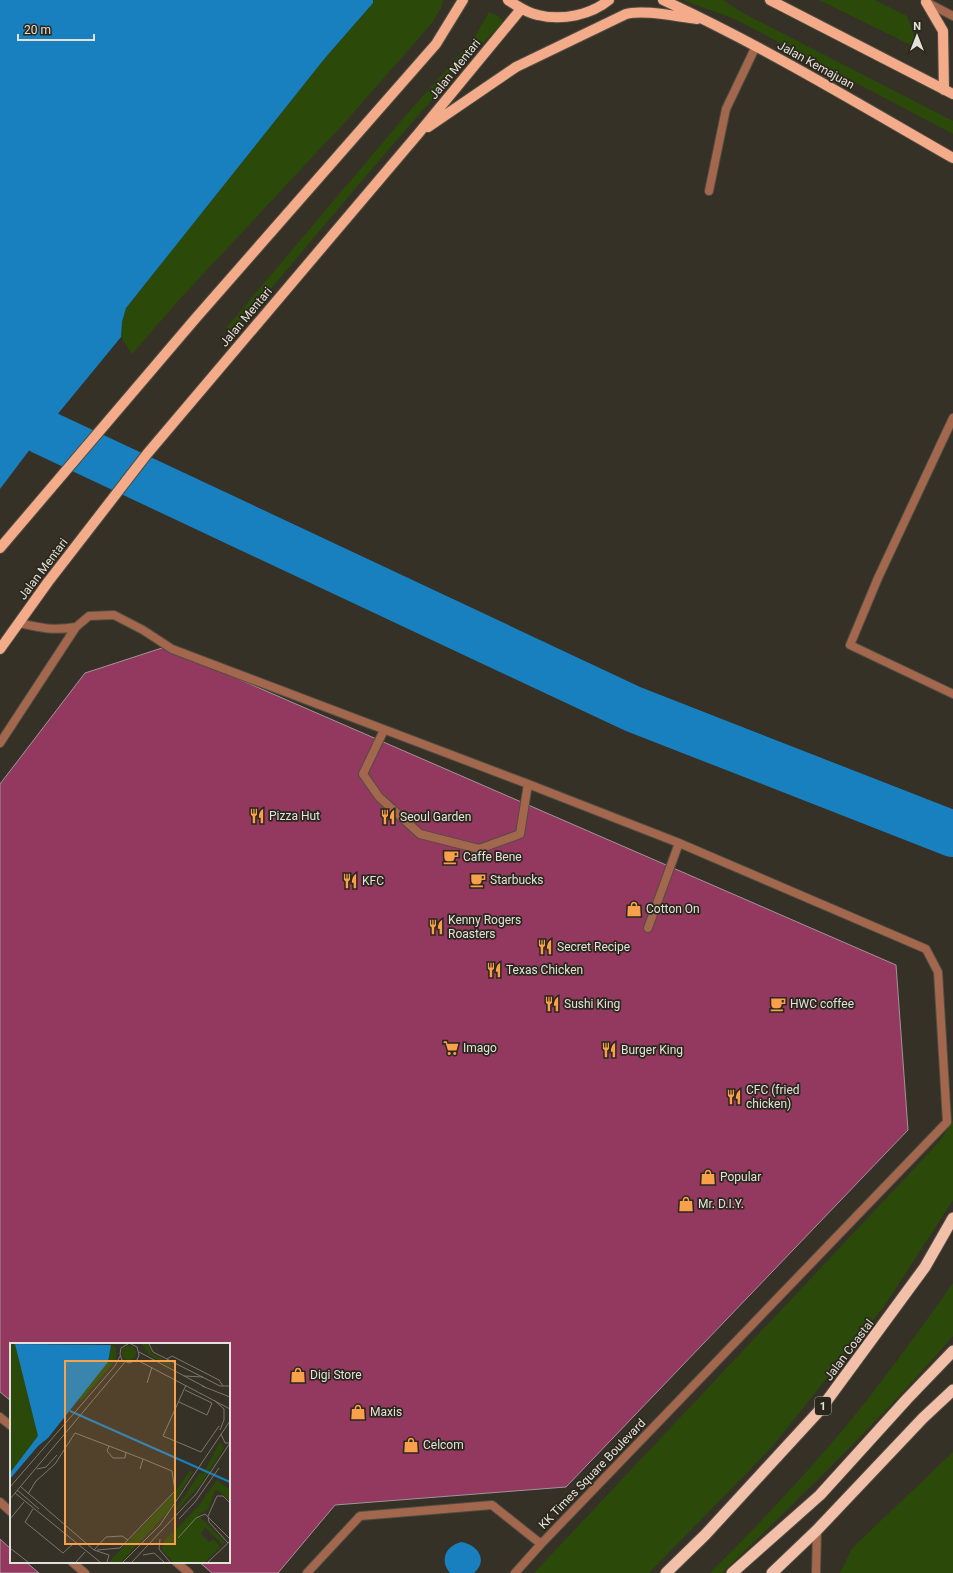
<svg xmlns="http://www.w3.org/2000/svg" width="953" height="1573" font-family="Roboto,sans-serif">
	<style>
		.green { fill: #2b4a0a }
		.water { fill: #1880bf }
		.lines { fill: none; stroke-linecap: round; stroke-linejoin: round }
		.river { stroke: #1880bf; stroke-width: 46 }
		.building { fill: #93385f; stroke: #a39499 }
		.service-casing { stroke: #514d43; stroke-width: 10 }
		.minor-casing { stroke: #514d43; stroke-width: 10 }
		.tertiary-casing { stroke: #514d43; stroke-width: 10 }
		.primary-casing { stroke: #514d43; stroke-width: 12 }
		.trunk-casing { stroke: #514d43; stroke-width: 13 }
		.service { stroke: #a2674c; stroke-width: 8 }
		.minor { stroke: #a2674c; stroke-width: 8 }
		.tertiary { stroke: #a2674c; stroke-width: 8 }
		.primary { stroke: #f3ab8a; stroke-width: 10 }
		.trunk { stroke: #f2bfa8; stroke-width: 11 }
		.labels { text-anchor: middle; stroke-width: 3.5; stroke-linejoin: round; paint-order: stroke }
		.shield { fill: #2b271c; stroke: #aca9a1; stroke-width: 1 }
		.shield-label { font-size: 11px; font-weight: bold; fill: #e3e1da }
		.street-label { font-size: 12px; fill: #e3e1da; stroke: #2b271c }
		.poi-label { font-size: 12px; fill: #e3e1da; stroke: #2b271c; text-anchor: start }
		.inset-river { fill: none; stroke: #1880bf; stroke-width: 2 }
		.inset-road { fill: none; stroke: #7b776e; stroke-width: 1 }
		.view { fill: #f8a14a; fill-opacity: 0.15; stroke: #f8a14a; stroke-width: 2 }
		.inset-edge { fill: none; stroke: #e3e1da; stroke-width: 2 }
	</style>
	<rect width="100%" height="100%" fill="#353126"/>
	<!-- green -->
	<path class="green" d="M373,0H443L442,6L432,23L346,121L178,301L132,354L121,337L122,322L126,308L325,58L373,3Z
		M683,0H723L743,13L953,121V134L737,20Z
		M819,0H875L907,16L913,31L917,48Z
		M489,12L498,16L503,22C459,67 418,116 377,163C329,220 281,276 234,333L232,335L227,333V327L406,115L473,40Z
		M953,1120V1200L885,1305L772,1447L649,1573H534L940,1141Z
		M953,1283V1336C881,1420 801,1496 722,1573H710C751,1532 792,1489 830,1445C874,1394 914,1338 953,1283Z
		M953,1452V1573H840L852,1548Z"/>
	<!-- water -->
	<path class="water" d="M0,0H373V3L325,58L126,308L122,322L121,337L43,432L0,489Z
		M461,1542C477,1544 489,1560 474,1573H450C439,1560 446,1546 461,1542Z"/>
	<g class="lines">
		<!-- river -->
		<path class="river" d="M43,432L633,709L953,834"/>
	</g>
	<!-- building -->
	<path class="building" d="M165,647L896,965L908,1130L566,1487L335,1505L278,1573H212L199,1562H229V1344H11V1401L0,1392V784L85,673Z
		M0,1539L11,1549V1562H26L39,1573H0Z"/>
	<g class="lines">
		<defs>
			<path id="service" d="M709,191L726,109L756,46
				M953,418L878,578L850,645L953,694
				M19,623C41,628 53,631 76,627
				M384,730L363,774L379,797L420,834L479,849L520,834L528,784
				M0,743L76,627L89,616L114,615L143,630L172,649L528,784L679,843
				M0,1417L11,1426
				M0,1502L11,1512
				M72,1562L85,1573
				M176,1562L189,1573
				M307,1573L360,1516L492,1505L541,1544
				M515,1573L541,1544L947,1122L938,972L926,949L679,843L648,928"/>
			<path id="minor" d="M926,2L953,16"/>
			<path id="tertiary" d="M816,1573L817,1530"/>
			<path id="primary" d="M508,0C517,6 527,13 538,15C562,21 591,15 609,0
				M663,0C763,46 857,103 953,158
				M770,0L953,94
				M926,2L943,31L944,90
				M428,127L516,67L626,14C643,9 678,17 697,19
				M0,548L195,319L436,44L463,0
				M0,649L48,582L147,454L418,134L521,9"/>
			<path id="trunk" d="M666,1573L705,1535L820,1410L925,1267L953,1218
				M732,1573L820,1495L907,1399L953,1351
				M772,1573L817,1530L923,1418L953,1390"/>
		</defs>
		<!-- service casing -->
		<use href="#service" class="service-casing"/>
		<!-- minor casing -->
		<use href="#minor" class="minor-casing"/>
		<!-- tertiary casing -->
		<use href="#tertiary" class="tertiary-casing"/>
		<!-- primary casing -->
		<use href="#primary" class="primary-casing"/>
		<!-- trunk casing -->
		<use href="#trunk" class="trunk-casing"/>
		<!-- service -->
		<use href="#service" class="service"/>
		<!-- minor -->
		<use href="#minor" class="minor"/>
		<!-- tertiary -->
		<use href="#tertiary" class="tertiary"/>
		<!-- primary -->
		<use href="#primary" class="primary"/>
		<!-- trunk -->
		<use href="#trunk" class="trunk"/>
	</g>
	<!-- icons -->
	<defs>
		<symbol id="restaurant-bare" viewBox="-9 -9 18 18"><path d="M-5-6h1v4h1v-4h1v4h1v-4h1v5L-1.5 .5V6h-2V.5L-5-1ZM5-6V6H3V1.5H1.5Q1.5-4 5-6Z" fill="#f8a14a" stroke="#2b271c" stroke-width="2.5" paint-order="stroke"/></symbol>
		<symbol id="cafe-bare" viewBox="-9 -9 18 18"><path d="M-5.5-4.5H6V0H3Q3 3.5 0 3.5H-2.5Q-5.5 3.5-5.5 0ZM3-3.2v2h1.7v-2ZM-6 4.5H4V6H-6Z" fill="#f8a14a" stroke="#2b271c" stroke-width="2.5" paint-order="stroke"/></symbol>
		<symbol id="shop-bare" viewBox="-9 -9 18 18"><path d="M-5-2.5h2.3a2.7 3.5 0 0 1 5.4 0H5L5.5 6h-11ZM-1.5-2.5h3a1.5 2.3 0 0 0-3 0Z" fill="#f8a14a" stroke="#2b271c" stroke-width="2.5" paint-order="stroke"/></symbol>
		<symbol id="supermarket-bare" viewBox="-9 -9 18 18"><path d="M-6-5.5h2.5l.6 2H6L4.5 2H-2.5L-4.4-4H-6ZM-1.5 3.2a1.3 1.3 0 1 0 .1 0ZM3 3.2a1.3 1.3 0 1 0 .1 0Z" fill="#f8a14a" stroke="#2b271c" stroke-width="2.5" paint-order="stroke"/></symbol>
	</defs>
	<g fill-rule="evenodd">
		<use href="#restaurant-bare" x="246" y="805" width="22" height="22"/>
		<use href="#restaurant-bare" x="377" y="806" width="22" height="22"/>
		<use href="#cafe-bare" x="440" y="846" width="22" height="22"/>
		<use href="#cafe-bare" x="467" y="869" width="22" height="22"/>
		<use href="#restaurant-bare" x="339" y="870" width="22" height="22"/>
		<use href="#shop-bare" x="623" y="898" width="22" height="22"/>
		<use href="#restaurant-bare" x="425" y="916" width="22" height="22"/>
		<use href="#restaurant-bare" x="534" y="936" width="22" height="22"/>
		<use href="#restaurant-bare" x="483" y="959" width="22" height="22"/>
		<use href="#restaurant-bare" x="541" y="993" width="22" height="22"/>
		<use href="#cafe-bare" x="767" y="993" width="22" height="22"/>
		<use href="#supermarket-bare" x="440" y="1037" width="22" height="22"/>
		<use href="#restaurant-bare" x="598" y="1039" width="22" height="22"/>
		<use href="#restaurant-bare" x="723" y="1086" width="22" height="22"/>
		<use href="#shop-bare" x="697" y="1166" width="22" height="22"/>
		<use href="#shop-bare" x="675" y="1193" width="22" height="22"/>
		<use href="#shop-bare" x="287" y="1364" width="22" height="22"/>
		<use href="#shop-bare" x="347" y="1401" width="22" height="22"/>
		<use href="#shop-bare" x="400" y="1434" width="22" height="22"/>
	</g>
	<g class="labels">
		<!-- shield labels -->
		<rect class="shield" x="815" y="1397" width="16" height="18" rx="3"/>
		<g class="shield-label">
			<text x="823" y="1410">1</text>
		</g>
		<!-- street labels -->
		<g class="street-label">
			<text transform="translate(816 65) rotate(29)" y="4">Jalan Kemajuan</text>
			<text transform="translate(455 69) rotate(-51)" y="4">Jalan Mentari</text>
			<text transform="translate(246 317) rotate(-50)" y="4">Jalan Mentari</text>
			<text transform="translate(43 569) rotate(-53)" y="4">Jalan Mentari</text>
			<text transform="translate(849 1350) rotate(-53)" y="4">Jalan Coastal</text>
			<text transform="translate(592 1474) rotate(-46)" y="4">KK Times Square Boulevard</text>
		</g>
		<!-- poi labels -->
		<g class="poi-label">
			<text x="269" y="820">Pizza Hut</text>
			<text x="400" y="821">Seoul Garden</text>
			<text x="463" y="861">Caffe Bene</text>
			<text x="490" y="884">Starbucks</text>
			<text x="362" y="885">KFC</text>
			<text x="646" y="913">Cotton On</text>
			<text x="448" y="924">Kenny Rogers<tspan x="448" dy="14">Roasters</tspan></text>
			<text x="557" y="951">Secret Recipe</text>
			<text x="506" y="974">Texas Chicken</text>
			<text x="564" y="1008">Sushi King</text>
			<text x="790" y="1008">HWC coffee</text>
			<text x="463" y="1052">Imago</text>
			<text x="621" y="1054">Burger King</text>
			<text x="746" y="1094">CFC (fried<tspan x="746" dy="14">chicken)</tspan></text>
			<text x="720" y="1181">Popular</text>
			<text x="698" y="1208">Mr. D.I.Y.</text>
			<text x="310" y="1379">Digi Store</text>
			<text x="370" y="1416">Maxis</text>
			<text x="423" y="1449">Celcom</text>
		</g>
	</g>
	<!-- overview -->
	<g transform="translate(10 1343)">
		<rect width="220" height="220" fill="#353126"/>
		<path d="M0,1H5L28,93L0,130ZM132,1H137L142,11L160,20L161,24L139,12ZM101,2L106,5V17L70,59L69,54L98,19ZM112 10a7 7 0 1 1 14 0a7 7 0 1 1-14 0ZM210,99L214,105L190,142L160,175L190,130L193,131ZM180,128L183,129L157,170L111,219H99L164,150ZM207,137L220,147V158L208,147H205L198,166L188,172L216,200L212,201L195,184L191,191L199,199L203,196L210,204L195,219H163L152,207L154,198L188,164Z" fill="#2b4a0a"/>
		<path d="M5,1L101,2L98,19L38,95L28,103L0,136V130L28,93Z" fill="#1880bf"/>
		<path class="inset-river" d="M60,68L220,139"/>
		<path class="inset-road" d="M118,1L111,5L110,11L112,17L119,20L127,17L129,12L127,4L121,1M139,1L143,9L210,43H220M129,9L195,44M157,16L162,13L209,37L213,43M127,17L220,66M174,33L193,34M137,40L142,24M176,42L153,93L191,109L209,83M192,43L220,54M204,57L214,66V77L210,87M169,59L197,72L202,60L175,47M211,91L215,100H220M99,103L97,108L103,115H115L116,109M27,126L36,124L47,112M0,144L105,23L110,13M11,144L84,207L99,212L97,219M7,147L29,166M5,150L90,219M18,151L26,138L45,121L65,90L133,116M0,156L115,19M23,166L15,179L53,210L64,200M0,176L14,159M169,176L185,159L209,125M168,195L186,175L195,171L220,196M150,196L149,206L160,219M218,200L199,179L198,173L207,153H213L220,160M0,205L18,219M84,207L96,194L112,193L118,197M87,207L110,205L165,148L162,128L133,116L130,126M133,212L144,210L154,219M66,219L75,209M113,219L150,182L220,78M122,219L186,151L220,100M198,219L219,199"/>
		<path class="view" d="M55,18H165V201H55Z"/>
		<rect width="220" height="220" class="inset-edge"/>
	</g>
	<!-- north arrow -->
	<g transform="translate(917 36)" stroke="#2b271c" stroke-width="3" paint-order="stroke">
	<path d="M0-3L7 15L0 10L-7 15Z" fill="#e3e1da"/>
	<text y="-6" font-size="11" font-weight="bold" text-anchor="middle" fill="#e3e1da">N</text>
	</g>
	<!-- scale -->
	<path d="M18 34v6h76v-6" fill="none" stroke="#e3e1da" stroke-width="2"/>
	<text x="24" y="34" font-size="12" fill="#e3e1da" stroke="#2b271c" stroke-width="3" paint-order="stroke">20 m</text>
</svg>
